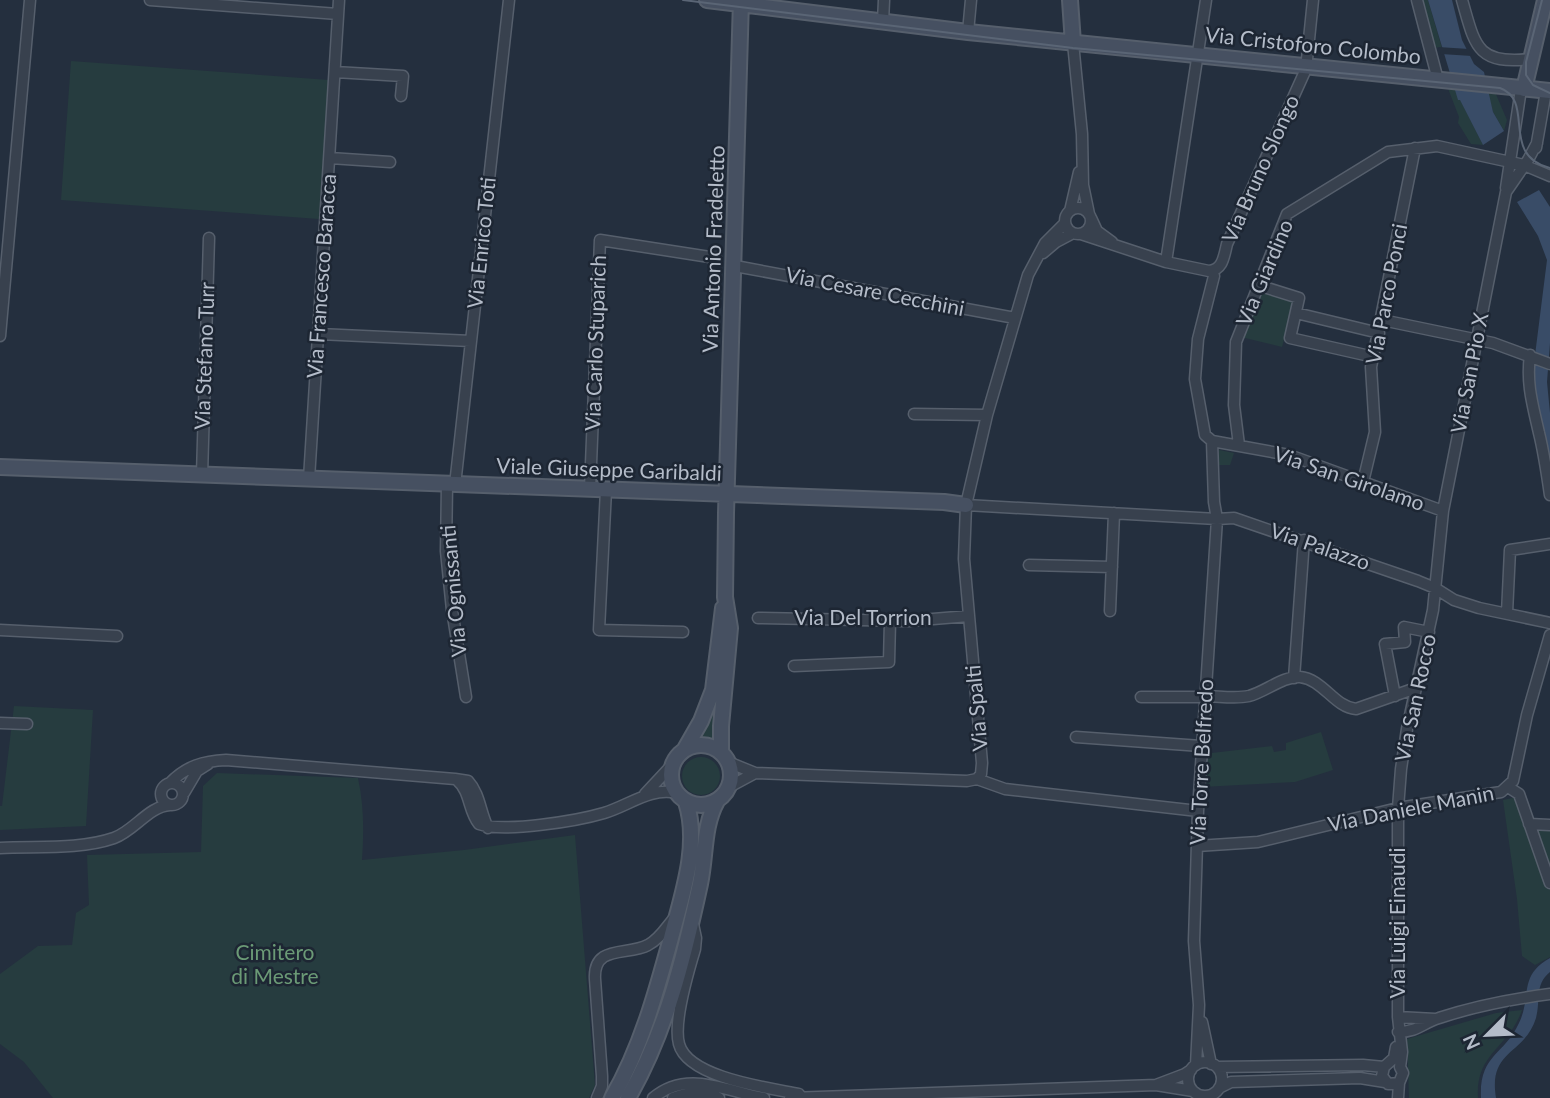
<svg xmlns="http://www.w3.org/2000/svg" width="1550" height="1098" font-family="Lato,sans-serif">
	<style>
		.green { fill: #263c3f }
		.water { fill: #394c67 }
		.pier { fill: #242f3e }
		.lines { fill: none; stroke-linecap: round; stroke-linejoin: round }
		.street-casing { stroke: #565f6c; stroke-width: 13 }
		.secondary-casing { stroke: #565f6c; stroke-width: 18 }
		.street { stroke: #38414e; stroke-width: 10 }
		.secondary { stroke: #465061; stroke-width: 14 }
		.tram { stroke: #5a6575; stroke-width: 2 }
		.labels { text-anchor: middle; stroke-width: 5; stroke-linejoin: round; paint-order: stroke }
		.street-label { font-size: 21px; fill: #b4bcc9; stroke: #1d2633 }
		.park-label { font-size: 21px; fill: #6b9a76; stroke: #1d2633 }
	</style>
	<rect width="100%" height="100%" fill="#242f3e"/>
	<!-- green -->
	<path class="green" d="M1420,0H1428L1442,48L1433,47Z
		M71,61L329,80L319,219L61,200Z
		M1447,86L1454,87L1483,145L1471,144L1458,123L1459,117Z
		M1487,91L1495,92L1507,120L1504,131L1493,112Z
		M1260,289L1294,300L1282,347L1241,337Z
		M1219,450L1234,453L1230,465H1219Z
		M717,695L715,743L709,739L698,740Z
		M14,706L93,710L86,826L0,830V806H2Z
		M1321,732L1333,770L1295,782L1202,787L1203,754L1272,746L1274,752L1286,750V743Z
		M682 776a19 19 0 1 1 38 0a19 19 0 1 1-38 0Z
		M217,773L358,778C364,805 364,833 362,860L464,850L575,835L595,1085L589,1098H53L24,1062L0,1044V974L38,946L72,945L76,913L89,905L87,855L201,852L203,786Z
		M1517,797L1527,826L1550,827V957L1535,965L1522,956L1517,899L1503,800Z
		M1522,1010C1509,1048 1475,1053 1478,1098H1409L1407,1039L1496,1013Z"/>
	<!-- water -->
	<path class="water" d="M1428,0H1452L1462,40L1474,64L1484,72L1493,112L1504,131L1483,145L1460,100H1458Z
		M1539,190L1550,207V343L1547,382L1550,413V457L1536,396L1533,371L1547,260L1538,236L1517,202Z
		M1550,958V972C1534,985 1541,1001 1536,1018C1524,1056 1488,1049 1496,1098H1481C1479,1054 1504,1056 1519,1023C1532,996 1518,976 1550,958Z"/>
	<!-- pier -->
	<path class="pier" d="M1438,47L1469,49L1472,56L1441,54Z"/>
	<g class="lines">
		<defs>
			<path id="street" d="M150,0L338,14
				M1417,0L1438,80
				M1462,0C1475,45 1476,65 1530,59
				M883,22L884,0
				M968,32L971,0
				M1073,43L1082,134L1083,185L1089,214
				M335,72L403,76L401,96
				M1536,148L1546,91
				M330,158L390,162
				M1506,188L1521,89
				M1065 221a13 13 0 1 1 26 0a13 13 0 1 1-26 0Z
				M1070,211L1079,172
				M1091,218L1097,231L1112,242
				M1081,234L1166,262L1209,271C1223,270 1224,256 1227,244L1306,69L1313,0
				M1043,253L1056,242L1073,233
				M1166,262L1206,0
				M735,266L1015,318
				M1260,283L1264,287L1299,298L1290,338L1374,357
				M1296,313L1379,333
				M1382,320L1493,343L1550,364
				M319,334L471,341
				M0,336L30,0
				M1530,355C1526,384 1533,406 1539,433C1544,453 1547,474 1550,495
				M914,414L987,415
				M1212,441L1289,455L1443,511
				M1212,441L1205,435L1195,379L1198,339L1214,276
				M1239,445L1234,405L1236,342L1287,214L1388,152L1437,146L1524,165L1550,176
				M202,475L209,238
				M309,479L339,0
				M1363,482L1375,432L1371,367L1415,148
				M447,485L446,551L452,610L466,697
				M455,485L509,0
				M590,489L600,240L716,258
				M606,490L599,630L683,632
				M966,505L1217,519L1234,518L1418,581L1435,588L1454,600L1479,608L1550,623
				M1029,565L1112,567
				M1110,611L1114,513
				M1507,613L1510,550L1550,544
				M758,618L909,621L969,616
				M0,630L117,636
				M794,666L889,662L890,621
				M1294,678L1304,540
				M1205,696C1219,696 1235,699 1249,696C1265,692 1283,676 1300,677C1323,679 1334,707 1356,709L1416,688
				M1395,696L1385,644L1405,642L1404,627L1429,632
				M1141,697H1205
				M0,723L27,724
				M1076,737L1201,746
				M728,762L755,773L967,781L977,779
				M977,779L981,774L982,763L964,559L966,505L987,415L1028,275L1045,243L1065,223
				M977,779L1005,789L1198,811
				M457,780C471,792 468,811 479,824C503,833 577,821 604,813C628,806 651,787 676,793
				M161 794a11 11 0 1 1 22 0a11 11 0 1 1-22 0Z
				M170,783C186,766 204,761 226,760L455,779L468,781C480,794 480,812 488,828
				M729,787L755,773
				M1508,787L1519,794L1550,883
				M184,793L197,771L208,764
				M645,794L672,765
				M1529,824L1550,825
				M1197,846L1258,842L1398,808L1501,792L1513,781L1527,715L1550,635
				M0,848C37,846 79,850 114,838C134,831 149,806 170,805
				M693,924L696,938L695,949C688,972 673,1022 679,1044C688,1078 769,1088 799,1094
				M1398,1017L1435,1019
				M1202,1022L1211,1064
				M1398,1032C1418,1032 1422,1023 1439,1018C1475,1006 1512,999 1550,994
				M1396,1047L1394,1058L1384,1067L1382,1076L1388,1084L1399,1083
				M1188 1079a17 17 0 1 1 34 0a17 17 0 1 1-34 0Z
				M1196,1065L1199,1005L1194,941L1198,811L1217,519L1214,502L1212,441
				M1217,1067L1363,1065L1384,1067
				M1156,1085L1185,1074L1191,1070
				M1219,1088L1231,1082L1360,1078L1385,1082
				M597,1098L602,1086V1076L595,979C593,944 628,956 648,945C660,939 667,926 675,917
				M653,1098C687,1069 725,1091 764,1098
				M673,1098C688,1092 704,1091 719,1098
				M790,1098L1156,1085L1193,1091
				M1398,1098L1399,1083L1403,1073L1400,1067L1402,1052L1398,1017V808L1401,769L1407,729L1433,610L1443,511L1506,192L1528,160L1537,143"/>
			<path id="secondary" d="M707,0L968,32L1550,91
				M1070,0L1073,43
				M1524,89L1545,0
				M0,467L944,502L966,505
				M671 775a30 30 0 1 1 60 0a30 30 0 1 1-60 0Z
				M685,749L701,721L713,690L723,608
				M721,752V726L730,628L725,597L726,513L741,0
				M612,1098C641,1048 656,993 671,938C682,895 700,845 686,802
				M628,1098C666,1032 684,958 700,884C706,856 703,826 717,801"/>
		</defs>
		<!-- street casing -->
		<use href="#street" class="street-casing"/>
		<!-- secondary casing -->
		<use href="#secondary" class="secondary-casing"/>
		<!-- street -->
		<use href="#street" class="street"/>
		<!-- secondary -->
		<use href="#secondary" class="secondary"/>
		<!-- tram -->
		<path class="tram" d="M683,0L1073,48L1500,88C1536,101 1499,155 1550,168
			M1542,0L1526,62V75L1533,85L1550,93"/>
	</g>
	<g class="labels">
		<!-- street labels -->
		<g class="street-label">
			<text transform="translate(1313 46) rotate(6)" y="7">Via Cristoforo Colombo</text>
			<text transform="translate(1261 169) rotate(-66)" y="7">Via Bruno Slongo</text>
			<text transform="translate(482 243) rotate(-84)" y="7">Via Enrico Toti</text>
			<text transform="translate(714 249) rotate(-88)" y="7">Via Antonio Fradeletto</text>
			<text transform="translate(1265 273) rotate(-67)" y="7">Via Giardino</text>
			<text transform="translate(322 276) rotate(-86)" y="7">Via Francesco Baracca</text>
			<text transform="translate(875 292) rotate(11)" y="7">Via Cesare Cecchini</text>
			<text transform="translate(1387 294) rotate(-79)" y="7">Via Parco Ponci</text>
			<text transform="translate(596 343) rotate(-88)" y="7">Via Carlo Stuparich</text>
			<text transform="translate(205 356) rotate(-88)" y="7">Via Stefano Turr</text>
			<text transform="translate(1470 373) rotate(-79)" y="7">Via San Pio X</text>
			<text transform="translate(609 470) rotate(2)" y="7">Viale Giuseppe Garibaldi</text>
			<text transform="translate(1349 479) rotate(19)" y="7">Via San Girolamo</text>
			<text transform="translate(1320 547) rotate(19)" y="7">Via Palazzo</text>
			<text transform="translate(454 591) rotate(-95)" y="7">Via Ognissanti</text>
			<text x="863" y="625">Via Del Torrion</text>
			<text transform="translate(1416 698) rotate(-78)" y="7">Via San Rocco</text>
			<text transform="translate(977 708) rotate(-95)" y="7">Via Spalti</text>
			<text transform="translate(1202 762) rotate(-87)" y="7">Via Torre Belfredo</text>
			<text transform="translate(1411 809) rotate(-11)" y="7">Via Daniele Manin</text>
			<text transform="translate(1398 923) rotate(-90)" y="7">Via Luigi Einaudi</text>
		</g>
		<!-- park labels -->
		<g class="park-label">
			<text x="275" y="960">Cimitero<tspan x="275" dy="24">di Mestre</tspan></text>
		</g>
	</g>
	<!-- north arrow -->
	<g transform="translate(1487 1035) rotate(246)" stroke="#1d2633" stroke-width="5" paint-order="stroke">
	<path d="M0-5L12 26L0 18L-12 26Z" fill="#b4bcc9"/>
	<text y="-10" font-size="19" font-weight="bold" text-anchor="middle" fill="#b4bcc9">N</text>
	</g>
</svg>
